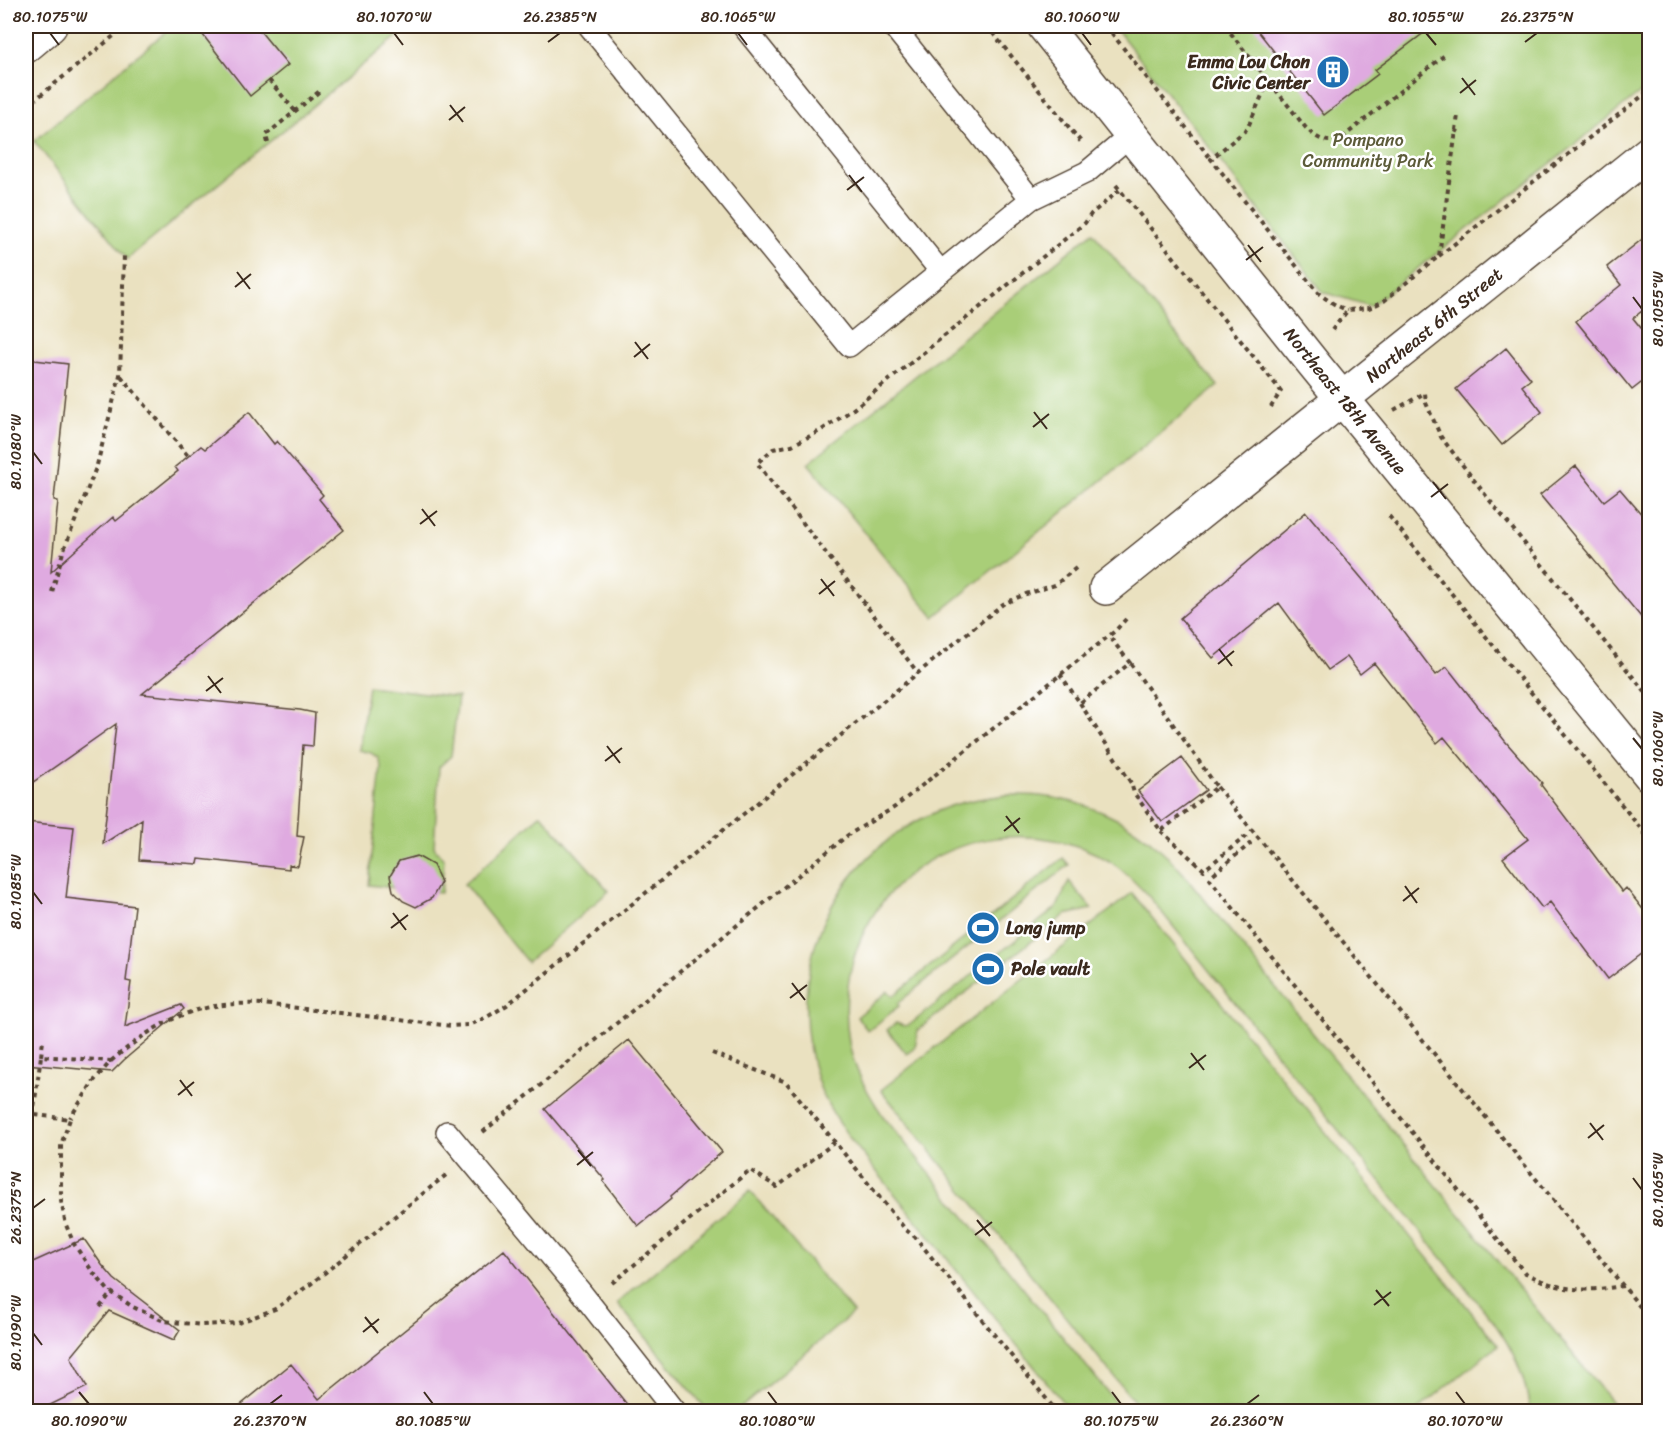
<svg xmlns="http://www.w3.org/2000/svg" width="1675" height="1437" font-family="Sriracha,sans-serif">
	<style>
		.green { fill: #a9ce78; stroke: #727c4b; stroke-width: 1.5 }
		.building { fill: #dfaae0 }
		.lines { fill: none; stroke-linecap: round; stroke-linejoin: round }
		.lane-casing { stroke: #554536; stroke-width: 24 }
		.street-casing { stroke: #554536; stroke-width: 36 }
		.path { stroke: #554536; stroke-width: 4; stroke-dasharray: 4.5 4.5; stroke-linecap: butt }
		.lane { stroke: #fff; stroke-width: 21 }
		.street { stroke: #fff; stroke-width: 33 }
		.ticks { fill: none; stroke: #3b2a1e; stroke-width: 2 }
		.labels { text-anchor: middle; stroke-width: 5; stroke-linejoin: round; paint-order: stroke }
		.poi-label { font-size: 18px; font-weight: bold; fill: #3b2a1e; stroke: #fff; text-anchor: start }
		.park-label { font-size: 18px; fill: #5c5b39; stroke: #fff }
		.street-label { font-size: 18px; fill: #3b2a1e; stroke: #fff }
		.neatline { fill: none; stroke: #3b2a1e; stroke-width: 2 }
		.ticks-label { font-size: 15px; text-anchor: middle; fill: #3b2a1e }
	</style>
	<rect width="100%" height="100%" fill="#fff"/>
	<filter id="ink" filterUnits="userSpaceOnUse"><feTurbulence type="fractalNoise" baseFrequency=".0167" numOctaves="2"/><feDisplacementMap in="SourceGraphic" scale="12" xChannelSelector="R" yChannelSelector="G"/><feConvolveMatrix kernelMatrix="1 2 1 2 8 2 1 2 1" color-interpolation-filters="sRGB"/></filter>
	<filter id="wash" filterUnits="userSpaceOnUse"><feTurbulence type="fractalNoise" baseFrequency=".008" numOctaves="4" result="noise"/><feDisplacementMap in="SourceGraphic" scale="24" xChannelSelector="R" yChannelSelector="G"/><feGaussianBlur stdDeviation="1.35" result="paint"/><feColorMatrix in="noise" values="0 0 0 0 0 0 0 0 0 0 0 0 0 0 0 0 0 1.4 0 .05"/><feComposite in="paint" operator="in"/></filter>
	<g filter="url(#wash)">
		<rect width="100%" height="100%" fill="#eae1c0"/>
		<!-- green -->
		<path class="green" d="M173,26H410L127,259L34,141Z
			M1114,26H1649V86L1370,306L1323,292Z
			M1093,232L1218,386L934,617L808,463Z
			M368,686L458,697L451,756L439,767L434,847L444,860L441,893L369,885L381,767L378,758L371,753L359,750Z
			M1007,795C1018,795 1029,795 1040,796C1083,800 1129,820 1161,850C1169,857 1176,865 1183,873L1619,1411H1530C1525,1375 1514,1351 1493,1321L1151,899C1139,886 1126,872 1111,862C1042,819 944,831 890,893C854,933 840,989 849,1042C853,1069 868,1093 883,1116L1123,1411H1070L852,1141C839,1123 825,1103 818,1082C781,970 831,856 940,810C961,801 984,798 1007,795Z
			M541,814L609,891L527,962L464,884Z
			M1063,858L1069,865L898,1003L899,1006L868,1031L857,1017L888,991L893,996Z
			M1069,881L1092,909L1065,915L918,1030C915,1043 919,1045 907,1054L887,1030L896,1023C902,1026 906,1027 912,1023L1057,907Z
			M1132,893L1498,1345L1416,1411H1142L881,1090Z
			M750,1191L853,1313L737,1411H708L617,1303Z"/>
		<g id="blocks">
			<!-- building -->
			<path class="building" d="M196,26H256L288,65L250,96Z
				M1254,26H1433L1375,70L1378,74L1324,115Z
				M1650,233V321L1642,311L1633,318L1650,339V376L1632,390L1576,321L1621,285L1607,267Z
				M1506,348L1531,379L1522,386L1542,412L1502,445L1456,389Z
				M26,359L68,364L54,500L58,501L51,572L113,517L116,521L178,471L175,467L201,446L205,449L249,412L274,444L277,441L323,495L319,499L344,530L142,694L300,710L315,713L313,746L303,745L297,836L304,837L298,866L289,865V869L199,859L198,864L139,860L142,819L103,844L116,724L26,787Z
				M1576,466L1604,501L1620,489L1650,524V628L1540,495Z
				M1306,512L1369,587H1370L1436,675L1447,667L1505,741L1542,783L1541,785L1622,892L1626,888L1650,918V947L1608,979L1550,902L1542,908L1503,858L1528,839L1444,737L1437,743L1374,663L1360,674L1347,657L1328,670L1279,603L1213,658L1180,618Z
				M1182,758L1206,790L1162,822L1138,791Z
				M26,822L74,827L66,898L135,906L126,981L131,982L125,1027L181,1005L184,1009L124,1060L112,1072L26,1064Z
				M417,856L433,865L441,882L432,898L416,907L403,901L393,891L390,876L399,861Z
				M629,1040L722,1152L670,1197L671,1199L638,1226L603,1181L605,1180L545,1109Z
				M84,1239L102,1265L114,1279L180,1330L174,1340L109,1311L71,1357L87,1387L36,1412H26V1265Z
				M504,1250L633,1412H232L291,1364L319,1399Z"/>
		</g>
	</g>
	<g filter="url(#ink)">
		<use href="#blocks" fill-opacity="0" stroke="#554536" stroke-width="1.5"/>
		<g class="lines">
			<defs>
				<path id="lane" d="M589,26L849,346L1031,199L1087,172L1131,135
					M743,26L941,272
					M893,26L1031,199
					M447,1132L580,1291L675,1412"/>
				<path id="street" d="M1044,26L1313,363L1650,775
					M26,46L50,26
					M1106,588L1650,152"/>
			</defs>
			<!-- lane casing -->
			<use href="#lane" class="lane-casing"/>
			<!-- street casing -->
			<use href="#street" class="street-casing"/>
			<!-- path -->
			<path class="path" d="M987,26L1081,142
				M1106,26L1211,159
				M1225,26L1306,128C1317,139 1327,145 1342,138L1446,54
				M269,80L295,111
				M1269,80L1247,129L1211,159L1318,293C1328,300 1337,307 1348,310
				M26,107L126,26
				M1455,130L1462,134
				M268,143L266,135L321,90
				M1116,185L1281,391L1271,407
				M1439,256L1650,90
				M1332,330L1348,310L1369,308L1384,301L1439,256L1458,115
				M121,376L188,456
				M1394,410L1425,393L1426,403L1441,437L1487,497L1650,698
				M1389,516L1650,840
				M1076,568L1055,585L1026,594L1003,604L918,673L757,463L773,449L792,445L820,431L852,410L1085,223L1091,214L1120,190
				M52,592L63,552L97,465L120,375L124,255
				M1060,674L1080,703L1130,663L1109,636
				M1080,703L1131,783L1134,793L1161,831L1217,787L1130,663
				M1217,787L1650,1319
				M1161,831L1204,870L1245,837L1250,844L1213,874L1210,879L1524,1272C1560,1292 1583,1292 1623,1286
				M712,1053L786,1082L906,1230L915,1237L1057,1412
				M41,1056L43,1041
				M111,1061C161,1019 196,1001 263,1004L451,1026L470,1025L487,1017L507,1005L918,673
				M26,1114L70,1119L61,1145V1201L66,1225L74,1244L92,1271L108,1290L133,1307L164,1321L202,1325L238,1323L275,1309L312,1283L446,1175
				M33,1115L41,1056L111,1061L93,1082L70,1118
				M483,1132L848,835L895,807L1115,631L1126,619
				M612,1283L750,1170L777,1187L835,1142
				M100,1307L112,1292"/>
			<!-- lane -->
			<use href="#lane" class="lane"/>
			<!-- street -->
			<use href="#street" class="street"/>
		</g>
	</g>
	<!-- ticks -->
	<path class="ticks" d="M50,33L59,45M394,33L403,45M738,33L747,45M1082,33L1091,45M1426,33L1436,45M548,42L560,33M1525,42L1537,33M1462,78L1475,95M1460,93L1476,80M450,105L463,122M449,120L465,107M849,175L862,192M847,190L864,177M1248,245L1261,262M1246,260L1263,247M237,272L250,289M235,287L251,274M1633,297L1642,309M635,342L648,359M634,357L650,344M1034,412L1047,429M1033,427L1049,414M33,452L42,464M1433,482L1446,499M1431,497L1448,484M422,509L435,526M420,524L437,511M821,579L834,596M819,594L835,581M1219,649L1232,666M1218,664L1234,651M208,676L221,693M206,691L223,678M1633,738L1642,749M607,746L620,763M605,761L622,748M1006,816L1019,833M1004,831L1020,818M1405,886L1417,903M33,892L42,904M1403,901L1419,888M393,913L406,930M391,928L408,915M792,983L805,1000M790,998L807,985M1191,1053L1204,1070M1189,1068L1206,1055M180,1080L192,1096M178,1095L194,1082M1590,1123L1603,1140M1588,1138L1604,1125M578,1150L591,1166M577,1165L593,1152M1633,1178L1642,1190M33,1208L45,1199M977,1220L990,1236M975,1235L992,1222M1376,1290L1389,1306M1374,1305L1391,1292M365,1317L378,1333M363,1332L379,1319M33,1333L42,1345M79,1392L89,1404M424,1392L433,1404M768,1392L777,1404M1112,1392L1121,1404M1456,1392L1465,1404M270,1404L282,1395M1247,1404L1259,1395"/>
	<!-- icons -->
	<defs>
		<symbol id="building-disc" viewBox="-11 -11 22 22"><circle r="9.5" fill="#1f6fb2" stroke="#fff"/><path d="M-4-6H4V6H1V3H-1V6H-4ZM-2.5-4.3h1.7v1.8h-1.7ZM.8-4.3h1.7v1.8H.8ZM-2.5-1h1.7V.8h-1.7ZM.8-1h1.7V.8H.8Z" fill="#fff"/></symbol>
		<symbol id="stadium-disc" viewBox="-11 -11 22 22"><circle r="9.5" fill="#1f6fb2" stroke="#fff"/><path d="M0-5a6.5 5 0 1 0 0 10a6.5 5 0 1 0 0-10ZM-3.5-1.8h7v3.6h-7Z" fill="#fff"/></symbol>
	</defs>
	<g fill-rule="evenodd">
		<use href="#building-disc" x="1314" y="53" width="38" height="38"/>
		<use href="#stadium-disc" x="964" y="909" width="38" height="38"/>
		<use href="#stadium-disc" x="969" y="950" width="38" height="38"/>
	</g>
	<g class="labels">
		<!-- poi labels -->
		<g class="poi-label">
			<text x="1310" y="68" text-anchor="end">Emma Lou Chon<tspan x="1310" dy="21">Civic Center</tspan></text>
			<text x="1006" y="934">Long jump</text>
			<text x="1011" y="975">Pole vault</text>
		</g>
		<!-- park labels -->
		<g class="park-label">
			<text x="1368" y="146">Pompano<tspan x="1368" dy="21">Community Park</tspan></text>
		</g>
		<!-- street labels -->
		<g class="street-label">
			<text transform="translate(1434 325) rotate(-39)" y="6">Northeast 6th Street</text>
			<text transform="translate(1345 401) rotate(51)" y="6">Northeast 18th Avenue</text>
		</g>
	</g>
	<!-- margin -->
	<rect width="1675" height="1437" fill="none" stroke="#fff" stroke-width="66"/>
	<rect x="33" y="33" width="1609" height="1371" class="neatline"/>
	<g class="ticks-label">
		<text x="50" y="22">80.1075°W</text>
		<text x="394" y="22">80.1070°W</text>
		<text x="560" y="22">26.2385°N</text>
		<text x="738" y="22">80.1065°W</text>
		<text x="1082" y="22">80.1060°W</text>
		<text x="1426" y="22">80.1055°W</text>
		<text x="1537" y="22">26.2375°N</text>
		<text transform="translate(1658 309) rotate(-90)" y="5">80.1055°W</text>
		<text transform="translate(16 452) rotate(-90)" y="5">80.1080°W</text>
		<text transform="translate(1658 749) rotate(-90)" y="5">80.1060°W</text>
		<text transform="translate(16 892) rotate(-90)" y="5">80.1085°W</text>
		<text transform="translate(1658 1190) rotate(-90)" y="5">80.1065°W</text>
		<text transform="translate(16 1208) rotate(-90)" y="5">26.2375°N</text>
		<text transform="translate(16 1333) rotate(-90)" y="5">80.1090°W</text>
		<text x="89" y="1426">80.1090°W</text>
		<text x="270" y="1426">26.2370°N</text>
		<text x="433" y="1426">80.1085°W</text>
		<text x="777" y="1426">80.1080°W</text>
		<text x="1121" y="1426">80.1075°W</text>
		<text x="1247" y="1426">26.2360°N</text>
		<text x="1465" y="1426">80.1070°W</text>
	</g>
</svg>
